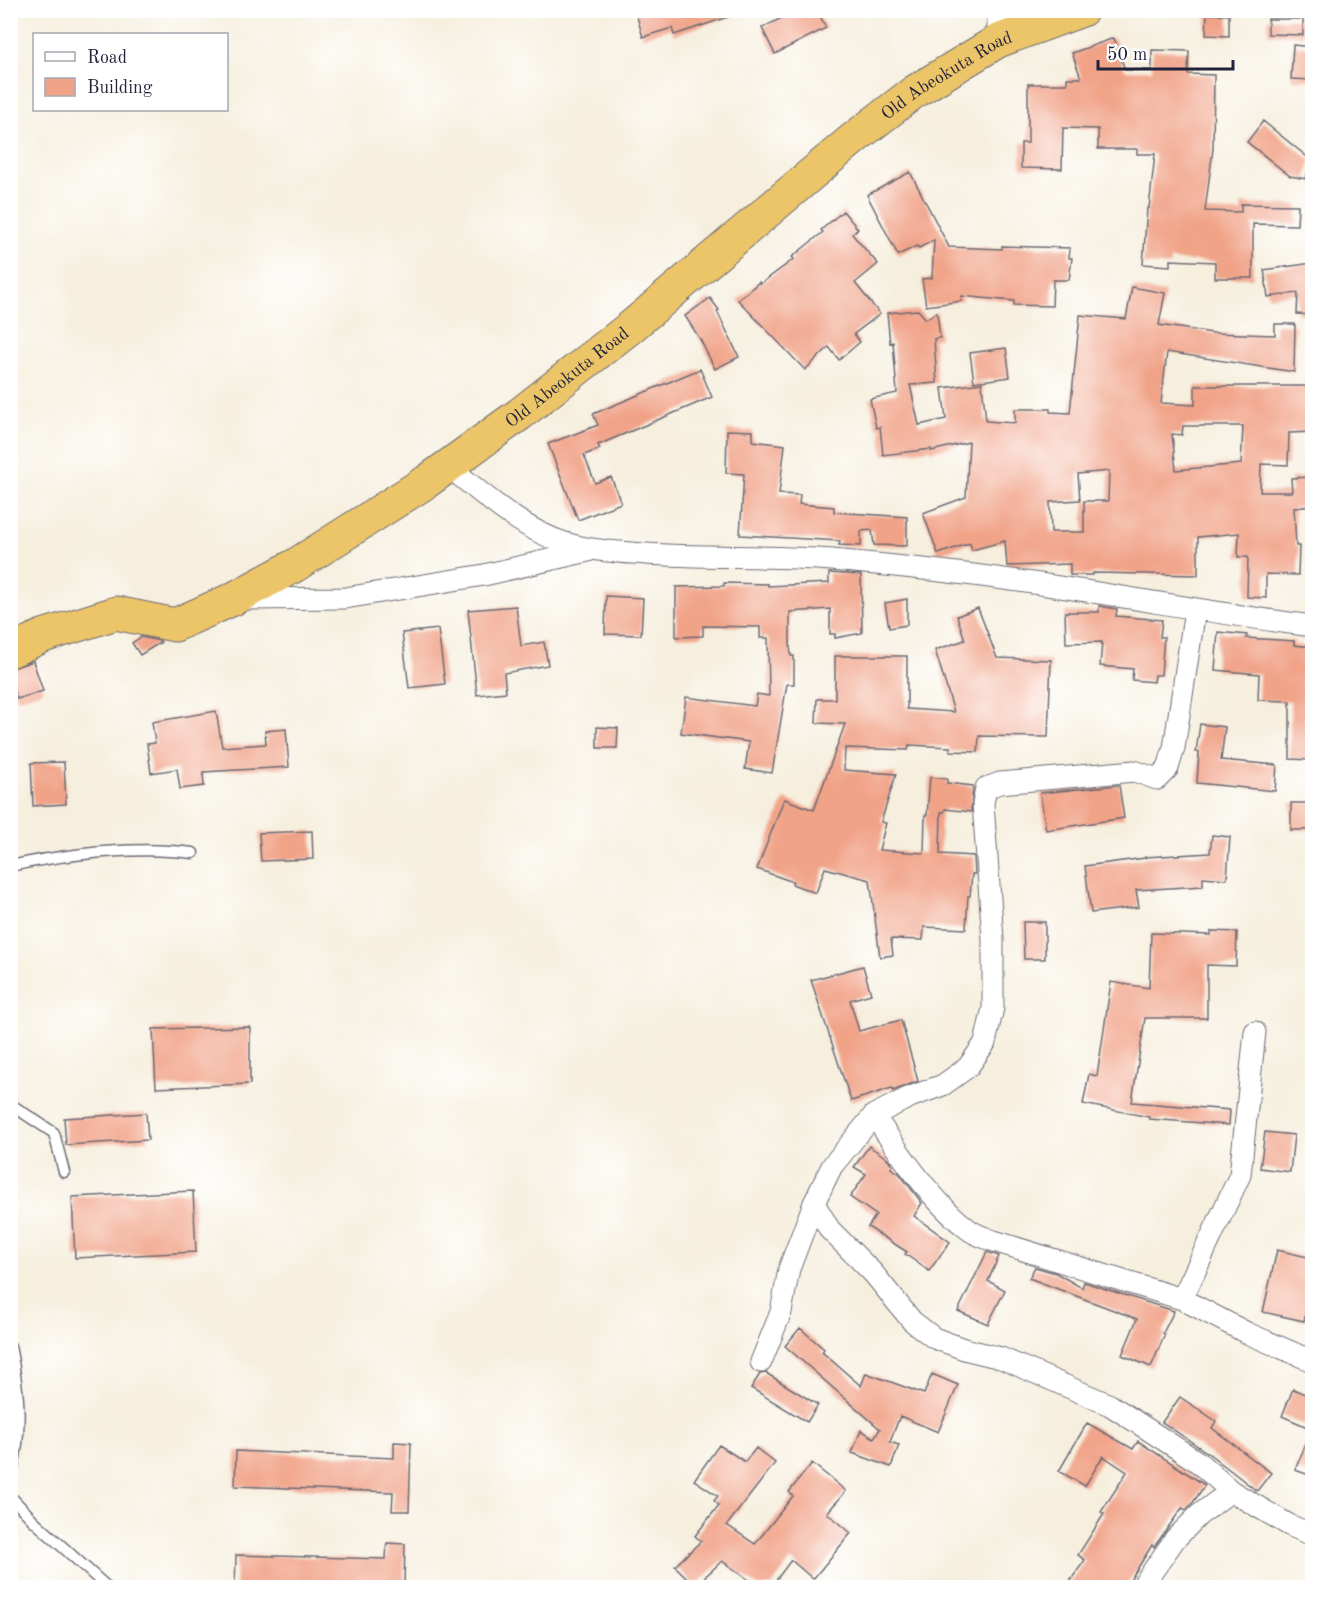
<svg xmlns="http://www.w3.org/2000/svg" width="1323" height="1598" font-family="'Old Standard TT',serif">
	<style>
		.building { fill: #f1a388; fill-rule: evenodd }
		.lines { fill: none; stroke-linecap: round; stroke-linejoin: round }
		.service-casing { stroke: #6c6a74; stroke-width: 13 }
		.minor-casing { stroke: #6c6a74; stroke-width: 23 }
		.trunk-casing { stroke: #6c6a74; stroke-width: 35 }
		.service { stroke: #fff; stroke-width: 10 }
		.minor { stroke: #fff; stroke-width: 21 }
		.trunk { stroke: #ecc569; stroke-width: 33 }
		.labels { text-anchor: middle; stroke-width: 5; stroke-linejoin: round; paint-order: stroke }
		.street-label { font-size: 18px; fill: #22223b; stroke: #fff }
	</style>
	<rect width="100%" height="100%" fill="#fff"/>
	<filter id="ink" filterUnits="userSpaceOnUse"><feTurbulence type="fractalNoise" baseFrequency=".0167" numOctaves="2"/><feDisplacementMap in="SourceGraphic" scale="12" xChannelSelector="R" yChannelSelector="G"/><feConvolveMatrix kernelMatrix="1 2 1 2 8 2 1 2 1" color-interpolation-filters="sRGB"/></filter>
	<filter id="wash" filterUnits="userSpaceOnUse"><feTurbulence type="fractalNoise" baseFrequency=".008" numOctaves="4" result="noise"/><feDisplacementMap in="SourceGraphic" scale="24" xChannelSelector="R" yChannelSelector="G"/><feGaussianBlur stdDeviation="1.35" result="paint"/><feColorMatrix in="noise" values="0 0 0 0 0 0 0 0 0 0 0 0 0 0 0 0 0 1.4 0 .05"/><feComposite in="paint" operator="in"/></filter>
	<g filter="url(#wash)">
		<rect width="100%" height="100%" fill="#f6efde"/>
		<g id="blocks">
			<!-- building -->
			<path class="building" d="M635,10H740V13L674,35L672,28L643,37Z
				M797,10H817L826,28L775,54L762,28Z
				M1207,14L1229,15V36L1206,35Z
				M1268,19H1303V35L1268,34Z
				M1114,38L1125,70H1152V50L1189,51L1188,74L1214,75L1213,149L1205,211L1241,212V204L1298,205L1297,225L1253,224V278H1215V262L1170,260V266L1143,264L1147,208H1149L1155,154H1137V149H1098V129L1063,128L1062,169L1021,168V143H1028V84H1067V78H1081L1072,53Z
				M1293,45L1312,47V80L1291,79Z
				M1263,121L1311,160L1306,179L1290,176L1247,142Z
				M910,172L949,247L1002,249V246L1070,248L1069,258H1072L1069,280H1053L1052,306L1014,305V301L961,296L962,301L926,306L922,279L932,278L934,240L919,248L917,246L898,255L867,195Z
				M843,211L858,229L852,234L878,264L855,283L880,314L854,334L860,342L839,360L829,347L805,370L738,300L759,282L760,284L794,259L792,257L823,232L821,230Z
				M1312,263V315L1297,314L1298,293L1268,297L1264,270Z
				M1132,287L1165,293L1159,325L1213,333L1275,335V324H1295L1294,372L1167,352L1161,403L1195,405V386H1312V432L1289,433L1288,465L1261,464L1260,492H1292L1291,478L1312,477V506L1294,508L1296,546H1299L1298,575L1266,574V598L1247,597L1248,557H1238L1239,533L1198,537V575L1093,573V575H1070V564L1007,566L1005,541L972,550L970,543L938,554L923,513L966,497L969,442L931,451V449L883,455L880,427L876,428L870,399L897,393L893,342L890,343L887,313L918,310L926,319L937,312L940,338L934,339L937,383L910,385L919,425L946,419L942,388L982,383L986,421L1015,423V409H1050V412L1070,413L1080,315L1126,319ZM1183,426H1243L1241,464L1176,470L1172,434L1182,435ZM1109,471L1108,501H1084V532H1051L1050,502L1080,500L1078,474Z
				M710,298L719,310L717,311L739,357L715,369L700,339L685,316Z
				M1006,348L1010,377L974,382L970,353Z
				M700,369L712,397L598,445L600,449L584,455L595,483L611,477L621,503L578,520L548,444L598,425L593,414Z
				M727,430L753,431V441L785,445L779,494L800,495L799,504L834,507V512L907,517V546L874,545L872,530L861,531V546L839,545L840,541L740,535L744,474L726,473Z
				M829,573L861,575L862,633L835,638V634H830V609L790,612V646L791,656H794V684H787L772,773L745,769L749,742L681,733L686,697L755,706L757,694L769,696L768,638H760V627L703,626V636L676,637V587L724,586V583L768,584V586L829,583Z
				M606,596L643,598L641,635L605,634Z
				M907,599V625L889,628L885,603Z
				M516,606L521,646L544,642L548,665L504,673L506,692L477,695L468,610Z
				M1099,606L1117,609L1116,616L1162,620L1160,637H1164L1161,675H1155L1154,682L1132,680L1133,669L1100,666L1102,642L1066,643L1065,612H1099Z
				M978,608L997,658L1051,660L1048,737L979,736L978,752L950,751V747L909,745L908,750L845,748L844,770L896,774L881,822L886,823L879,850L924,853L925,815H927L930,777L947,779V783L973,786L971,812L945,809L944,812H941L940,854L974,856L975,874H972L970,896H968L966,929L924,927L923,940L891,939L893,955L880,957L870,880L825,868L816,893L792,884L793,882L757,869L784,799L814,810L845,724L816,723L817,699H835V656H907V709L954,712L935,650L965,640L957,616Z
				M438,629L445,684L409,688L402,633Z
				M1218,632L1247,635L1246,638L1294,641V645L1312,647V760L1290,759V701L1258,700L1259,674L1215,670Z
				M141,637L160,641L161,642L140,655L132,643Z
				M33,661L43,691L17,699L10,679V669Z
				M216,711L222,747L266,744L265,731L286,729L289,767L203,772L204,786L180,789L177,769L151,773L147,744L155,743L152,722Z
				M1200,724L1225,727L1221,760L1277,765L1275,791L1197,783L1199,752H1196Z
				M597,727L618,728L617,748H597Z
				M64,762L66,804L33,806L31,763Z
				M1119,785L1124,818L1046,830L1040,793Z
				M1291,803H1312V830H1291Z
				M312,831L313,859L261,861L259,833Z
				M1212,835L1230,837L1227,879L1203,877V886L1136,890L1139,907L1091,913L1085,866L1145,858V857L1210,853Z
				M1023,922H1045V959H1024Z
				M1211,931L1237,932L1236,966L1207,965V1018H1145L1132,1102L1230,1110L1229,1125L1149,1119V1117L1083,1104L1089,1074L1097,1076L1111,982L1149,988L1151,933L1211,935Z
				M863,966L871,994L850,1000L859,1031L901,1020L918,1081L893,1091L892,1088L851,1101L811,980Z
				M250,1027V1084L156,1088L153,1029Z
				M146,1113L148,1140L66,1145L64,1118Z
				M1265,1132L1294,1135L1290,1172L1260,1168Z
				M869,1146L888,1159L893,1166L891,1168L899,1173L922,1203L914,1216L950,1242L929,1271L905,1254L907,1252L868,1227L876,1215L850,1197L866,1174L854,1167Z
				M193,1191L196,1252L75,1258L72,1197Z
				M1277,1250L1312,1258V1286L1304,1321L1263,1312Z
				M987,1252L999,1256L988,1281L1005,1290L988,1324L958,1311Z
				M1035,1267L1056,1273L1082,1288L1084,1282L1174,1311L1163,1333L1165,1334L1151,1367L1122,1355L1137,1319L1029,1278Z
				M800,1328L824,1349L822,1352L861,1386L866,1373L924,1394L932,1374L958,1385L938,1432L900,1416L890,1442L899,1445L891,1467L852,1453L861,1430L874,1438L880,1429L785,1346Z
				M766,1373L818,1405L807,1422L751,1388L760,1374Z
				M1293,1389L1312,1397V1476L1295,1470L1312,1429L1282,1416Z
				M1180,1397L1216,1421L1212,1428L1271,1473L1257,1491L1208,1453L1162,1422Z
				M1087,1423L1133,1449L1138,1441L1205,1485L1192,1504L1186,1510L1182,1508L1154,1547L1152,1545L1126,1587H1066L1085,1560L1078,1555L1104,1514L1101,1512L1127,1472L1103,1456L1085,1486L1059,1471Z
				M394,1442L411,1443L409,1511H392L393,1492L235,1486L236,1451L394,1458Z
				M719,1445L745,1462L756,1448L775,1463L727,1525L755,1544L793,1496L789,1492L812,1463L846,1491L827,1513L851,1533L813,1579L791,1560L771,1587H759L722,1561L695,1586L675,1566L701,1541L695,1536L719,1505L714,1501L718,1496L694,1480Z
				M387,1543L405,1544L404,1587H235L236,1555L386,1559Z"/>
		</g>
	</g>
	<g filter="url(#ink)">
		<use href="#blocks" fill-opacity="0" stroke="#6c6a74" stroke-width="1.5"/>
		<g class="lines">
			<defs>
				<path id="service" d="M10,866C67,854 135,846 193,853
					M10,1104L54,1133L64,1172
					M10,1346C20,1396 23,1431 10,1480
					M10,1496L34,1521L108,1588"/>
				<path id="minor" d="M998,41V10
					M448,466C484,495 521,529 565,543C592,551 618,552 646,554C708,558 770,555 832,560C914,567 997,577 1079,590C1157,602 1234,616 1312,626
					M240,599L345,598L484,575L588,551
					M874,1115C898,1152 933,1203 968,1229C975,1235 986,1238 994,1241L1182,1299L1247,1333L1312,1361
					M814,1203L830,1230L873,1273L912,1321L934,1338L964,1349L1001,1358L1110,1405L1198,1462L1231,1491L1199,1515L1175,1539L1141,1588
					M1182,1299L1240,1175L1255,1032
					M761,1362L781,1312L789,1269L814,1203L832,1166L874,1115L910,1097L943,1085L968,1067L985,1043L993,1008V939L983,804L986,788L1000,783L1134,771L1157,779L1168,768L1174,748L1195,610
					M1231,1491L1289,1525L1312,1535"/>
				<g id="trunk">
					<path id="s1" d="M10,651L43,636L116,613L175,625L233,599L294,566L426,482L520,414L632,326L853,139L914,92L998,41L1082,10"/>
				</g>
			</defs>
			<!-- service casing -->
			<use href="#service" class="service-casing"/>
			<!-- minor casing -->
			<use href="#minor" class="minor-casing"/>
			<!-- trunk casing -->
			<use href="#trunk" class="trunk-casing"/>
			<!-- service -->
			<use href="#service" class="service"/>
			<!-- minor -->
			<use href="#minor" class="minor"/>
			<!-- trunk -->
			<use href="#trunk" class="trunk"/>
		</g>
	</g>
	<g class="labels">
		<!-- street labels -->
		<g class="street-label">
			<text dy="6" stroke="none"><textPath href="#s1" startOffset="1124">Old Abeokuta Road</textPath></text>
			<text dy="6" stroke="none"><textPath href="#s1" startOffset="638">Old Abeokuta Road</textPath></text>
		</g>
	</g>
	<!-- margin -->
	<rect width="1323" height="1598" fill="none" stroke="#fff" stroke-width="36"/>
	<!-- legend -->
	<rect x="33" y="33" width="195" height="78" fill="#ffffff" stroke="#a7a7b1" stroke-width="1.5"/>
	<rect x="45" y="52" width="30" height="9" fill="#ffffff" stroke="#a7a7b1" stroke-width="1.5"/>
	<text x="87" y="63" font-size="18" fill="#22223b">Road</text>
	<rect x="45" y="78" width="30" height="18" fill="#f1a388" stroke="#a7a7b1" stroke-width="1.5"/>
	<text x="87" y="93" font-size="18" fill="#22223b">Building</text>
	<!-- scale -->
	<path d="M1098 60v9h135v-9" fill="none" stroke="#22223b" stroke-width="3"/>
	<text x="1107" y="60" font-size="18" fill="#22223b" stroke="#ffffff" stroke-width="4.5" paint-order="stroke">50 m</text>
</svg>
